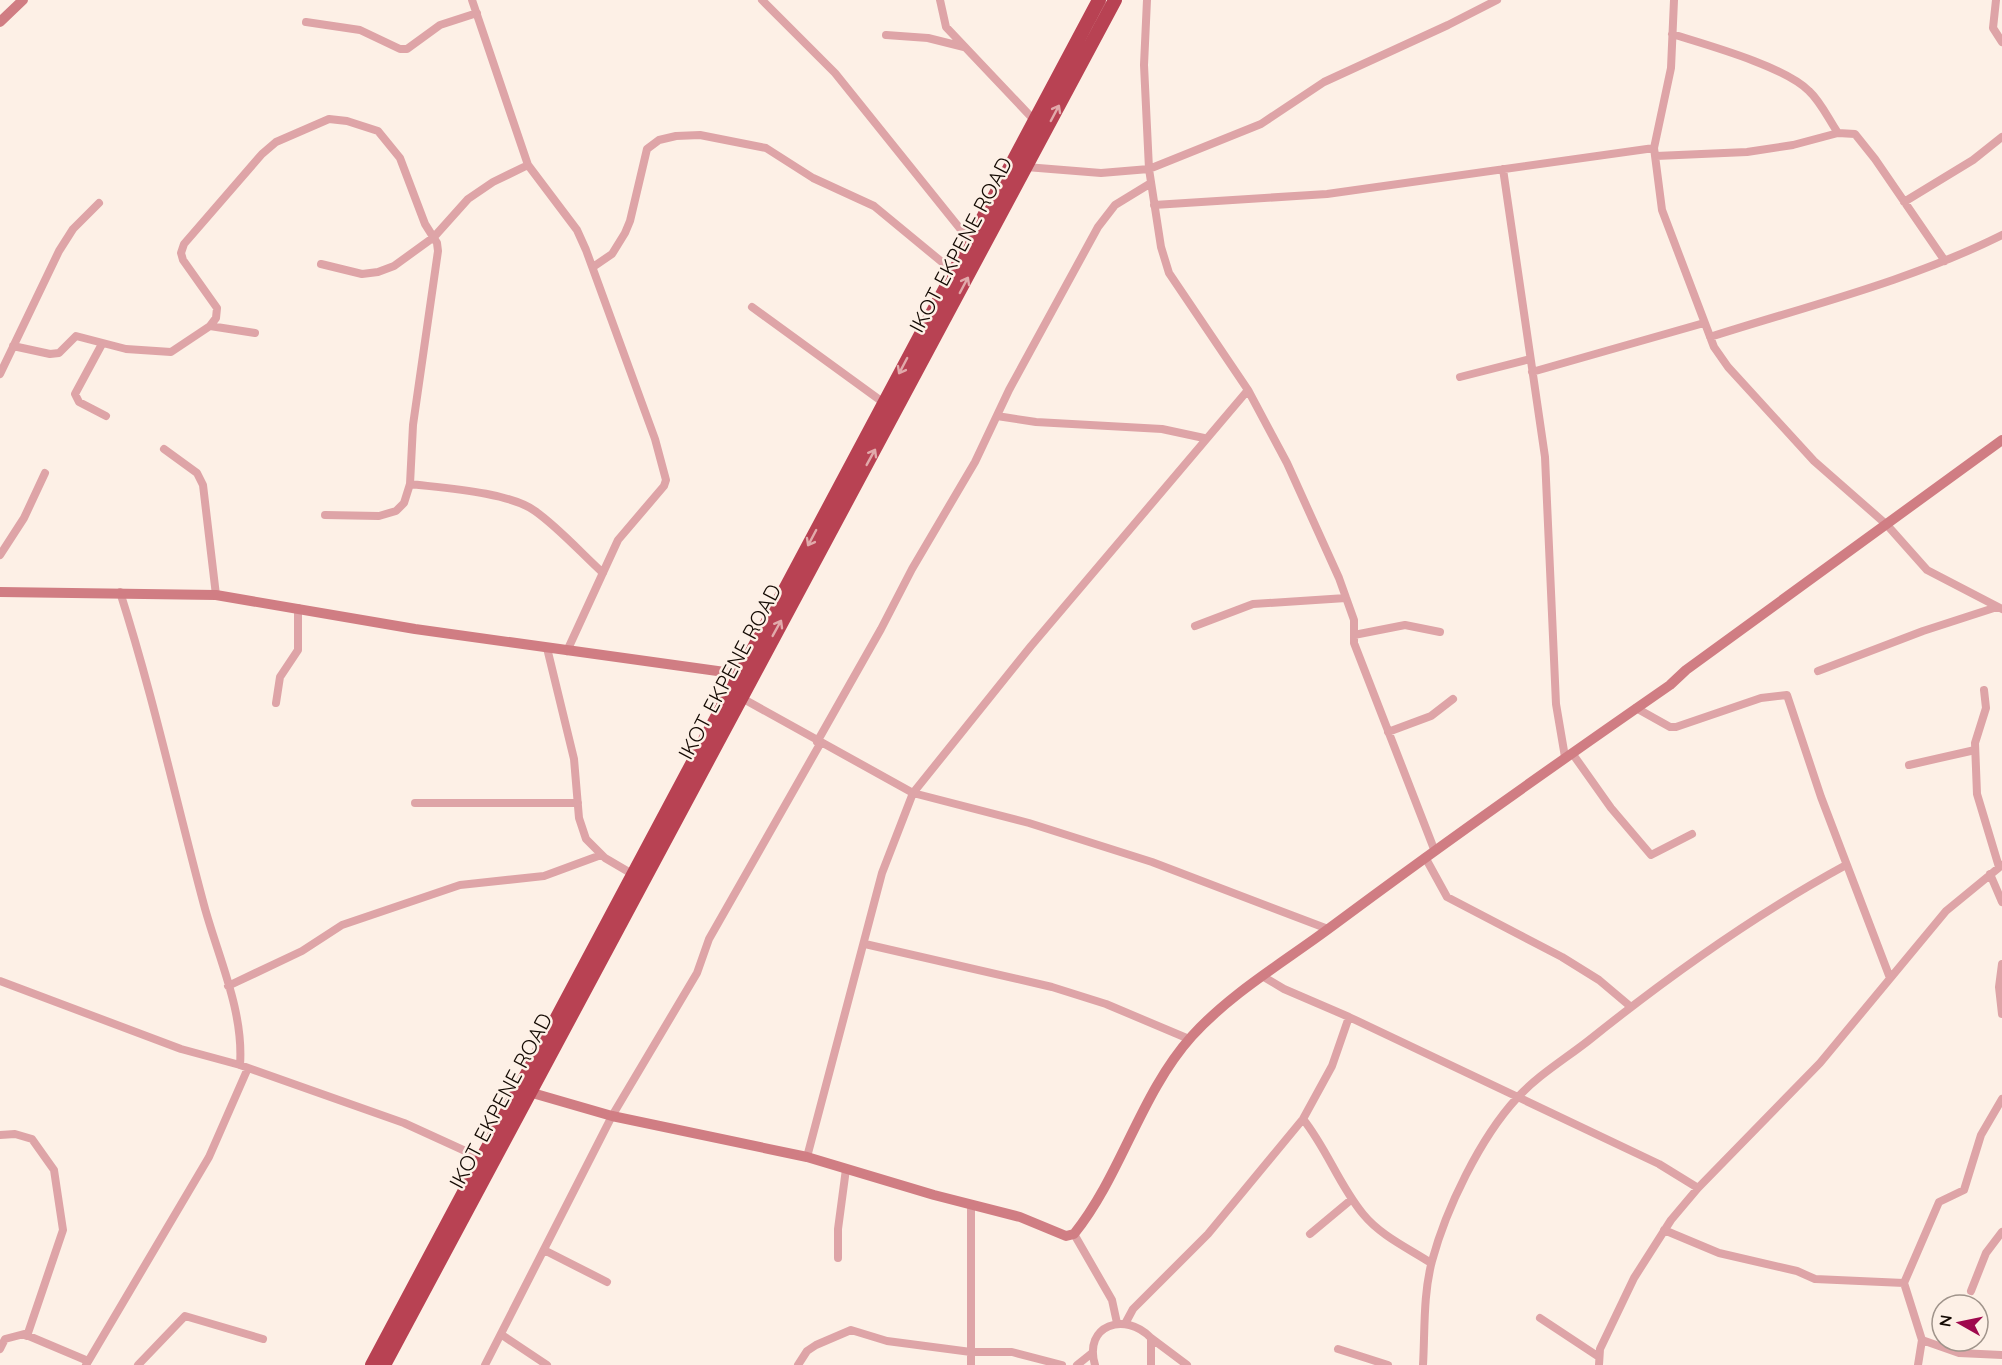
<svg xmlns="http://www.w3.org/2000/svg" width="2002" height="1365" font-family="Quicksand,sans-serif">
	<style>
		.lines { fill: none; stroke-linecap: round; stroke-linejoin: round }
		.street { stroke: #dea4a7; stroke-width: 8 }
		.secondary { stroke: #d07d83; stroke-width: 10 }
		.highway { stroke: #b84253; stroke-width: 14 }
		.oneway { stroke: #e1aaab }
		.labels { text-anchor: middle; stroke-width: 5; stroke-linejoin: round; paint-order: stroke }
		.street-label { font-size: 21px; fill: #140a03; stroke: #fdf0e6 }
	</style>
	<rect width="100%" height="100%" fill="#fdf0e6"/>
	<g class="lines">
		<!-- street -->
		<path class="street" d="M472,0L528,165L577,230L586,250L655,439L666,480L664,486L618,540L567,651
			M762,0L835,73L970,241
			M940,0L946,27L1035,121
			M1147,0L1144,65L1149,169L1161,247L1169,273L1248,390L1287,463L1339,578L1354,620V643L1434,849
			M1674,0L1671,68L1654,148L1662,210L1714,347L1728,367L1814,461L1887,525L1927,570L2002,609
			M1996,0L1993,28L2002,42
			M306,22L360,30L400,49H407L440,25L477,13
			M1672,34C1707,45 1784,66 1809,91C1821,102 1829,120 1838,133
			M886,35L928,38L964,47
			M1656,156L1747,152L1793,145L1838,133L1855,134L1875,159L1945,261
			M1026,167L1101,173L1149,169L1261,124L1324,82L1448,25L1497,0
			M1503,169L1545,457L1556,704L1565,757
			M1904,202L1973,160L2002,137
			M1154,205L1327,194L1654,148
			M321,264L362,274L378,272L394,266L434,237L468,199L493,182L528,165
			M593,267L612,254L625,233L630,221L647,149L659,140L676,136L700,135L766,148L813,178L874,206L954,272
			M752,307L884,403
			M210,326L216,318L217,308L183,260L181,253L184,244L262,154L276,142L329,119L347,121L378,131L400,158L425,224L437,243L438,251L413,425L410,484L404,503L396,511L379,516L325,515
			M1710,337C1807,306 1910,281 2002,235
			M102,344L75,394L79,402L106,416
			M13,346L50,354L59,353L76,336L126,349L171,352L210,326L255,333
			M1532,372L1704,323
			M0,374L59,251L73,229L99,203
			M1460,377L1530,359
			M997,416L1036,422L1162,429L1204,438
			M164,449L197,473L203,485L216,595
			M410,484C443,488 509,492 535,511C559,528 581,553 603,573
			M0,555L24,518L45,473
			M120,592C153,695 176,801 204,905C218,957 244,1011 240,1065
			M1195,626L1253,604L1346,598
			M1354,635L1405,625L1440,632
			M547,648L574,759L579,818L586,839L605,858L634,875
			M1818,671L1923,631L1997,607
			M1984,690L1986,708L1975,743L1977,794L1999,867
			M740,697L913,793L1029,823L1152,862L1328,929
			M276,703L280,677L298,650V608
			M1636,708L1670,727H1676L1761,698L1787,695L1821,797L1890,978
			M1388,732L1431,716L1453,699
			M817,742L881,629L912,569L975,462L1009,390L1098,227L1115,205L1151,183
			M1572,753L1611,808L1651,855L1692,834
			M1909,765L1975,750
			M415,803H578
			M1425,857L1447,897L1562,957L1599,980L1631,1007
			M1990,874L2002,902
			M865,944L1052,987L1106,1004L1189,1039
			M2002,964L1999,987L2002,1014
			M1264,977L1284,989L1349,1017L1659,1164L1698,1188
			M0,981L181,1049L240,1065L404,1123L485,1160
			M228,986L302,951L342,925L460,885L544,876L601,855
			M1303,1119C1327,1149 1339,1185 1363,1214C1381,1236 1408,1248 1431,1263
			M0,1135L15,1134L32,1139L54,1170L63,1230L27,1336
			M807,1157L882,873L913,793L1031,646L1248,390
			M1664,1230L1719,1253L1797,1271L1815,1279L1904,1283
			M1074,1234L1112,1300L1117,1323
			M1310,1234L1352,1199
			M544,1250L607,1282
			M838,1258V1229L846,1169
			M1971,1291L1986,1253L2002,1232
			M1540,1318L1599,1357
			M1126,1322L1133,1309L1208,1234L1303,1119L1332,1066L1349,1017
			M502,1335L547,1365
			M1151,1338L1187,1365
			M1922,1340L1959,1353L2002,1355
			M0,1349L5,1339L24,1334L88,1361
			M1338,1349L1388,1365
			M86,1365L209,1157L248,1068
			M138,1365L185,1316L263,1339
			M485,1365L612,1116L697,973L709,939L820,744
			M798,1365L807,1351L816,1345L851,1330L887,1341L971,1352H1012L1062,1365
			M971,1365V1205
			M1077,1365L1092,1353
			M1095,1365C1083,1325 1125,1311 1151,1338V1365
			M1423,1365C1425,1331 1423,1295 1432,1261C1446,1209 1480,1138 1517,1098C1537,1076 1565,1059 1588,1041C1669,976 1754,915 1846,865
			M1599,1365L1600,1349L1634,1278L1671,1220L1698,1188L1820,1063L1946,911L2002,865
			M1918,1365L1922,1340L1904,1283L1939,1202L1964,1190L1981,1135L2002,1099"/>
		<!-- secondary -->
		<path class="secondary" d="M0,22L23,0
			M0,592L216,595L415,629L739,674
			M529,1092L612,1116L807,1157L934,1195L1020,1217L1066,1236L1074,1234C1122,1174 1140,1094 1192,1036C1231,993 1284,962 1331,927C1442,844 1556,764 1670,685L1686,670L2002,440"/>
		<!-- highway -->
		<path class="highway" d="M372,1365L1099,0
			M384,1365L1115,0"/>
	</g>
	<!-- one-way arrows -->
	<defs><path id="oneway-shaft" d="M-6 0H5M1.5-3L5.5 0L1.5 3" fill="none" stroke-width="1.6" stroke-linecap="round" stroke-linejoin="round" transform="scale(1.5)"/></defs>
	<g class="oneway">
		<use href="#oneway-shaft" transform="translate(1055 113) rotate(-62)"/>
		<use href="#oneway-shaft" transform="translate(964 285) rotate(-62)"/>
		<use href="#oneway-shaft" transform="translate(903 366) rotate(118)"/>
		<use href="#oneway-shaft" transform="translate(871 457) rotate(-61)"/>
		<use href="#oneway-shaft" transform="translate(812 538) rotate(118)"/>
		<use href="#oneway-shaft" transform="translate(777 628) rotate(-61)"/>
	</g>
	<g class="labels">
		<!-- street labels -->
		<g class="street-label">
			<text transform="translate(961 245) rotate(-62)" y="7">IKOT EKPENE ROAD</text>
			<text transform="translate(730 672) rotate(-62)" y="7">IKOT EKPENE ROAD</text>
			<text transform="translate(501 1101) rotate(-62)" y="7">IKOT EKPENE ROAD</text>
		</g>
	</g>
	<!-- north arrow -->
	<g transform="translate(1960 1323) rotate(279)"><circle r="28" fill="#fdf0e6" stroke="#a0948b" stroke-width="1.5"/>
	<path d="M0-4.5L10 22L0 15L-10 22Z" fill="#9f084e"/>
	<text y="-9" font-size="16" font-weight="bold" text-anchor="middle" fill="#140a03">N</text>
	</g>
</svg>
